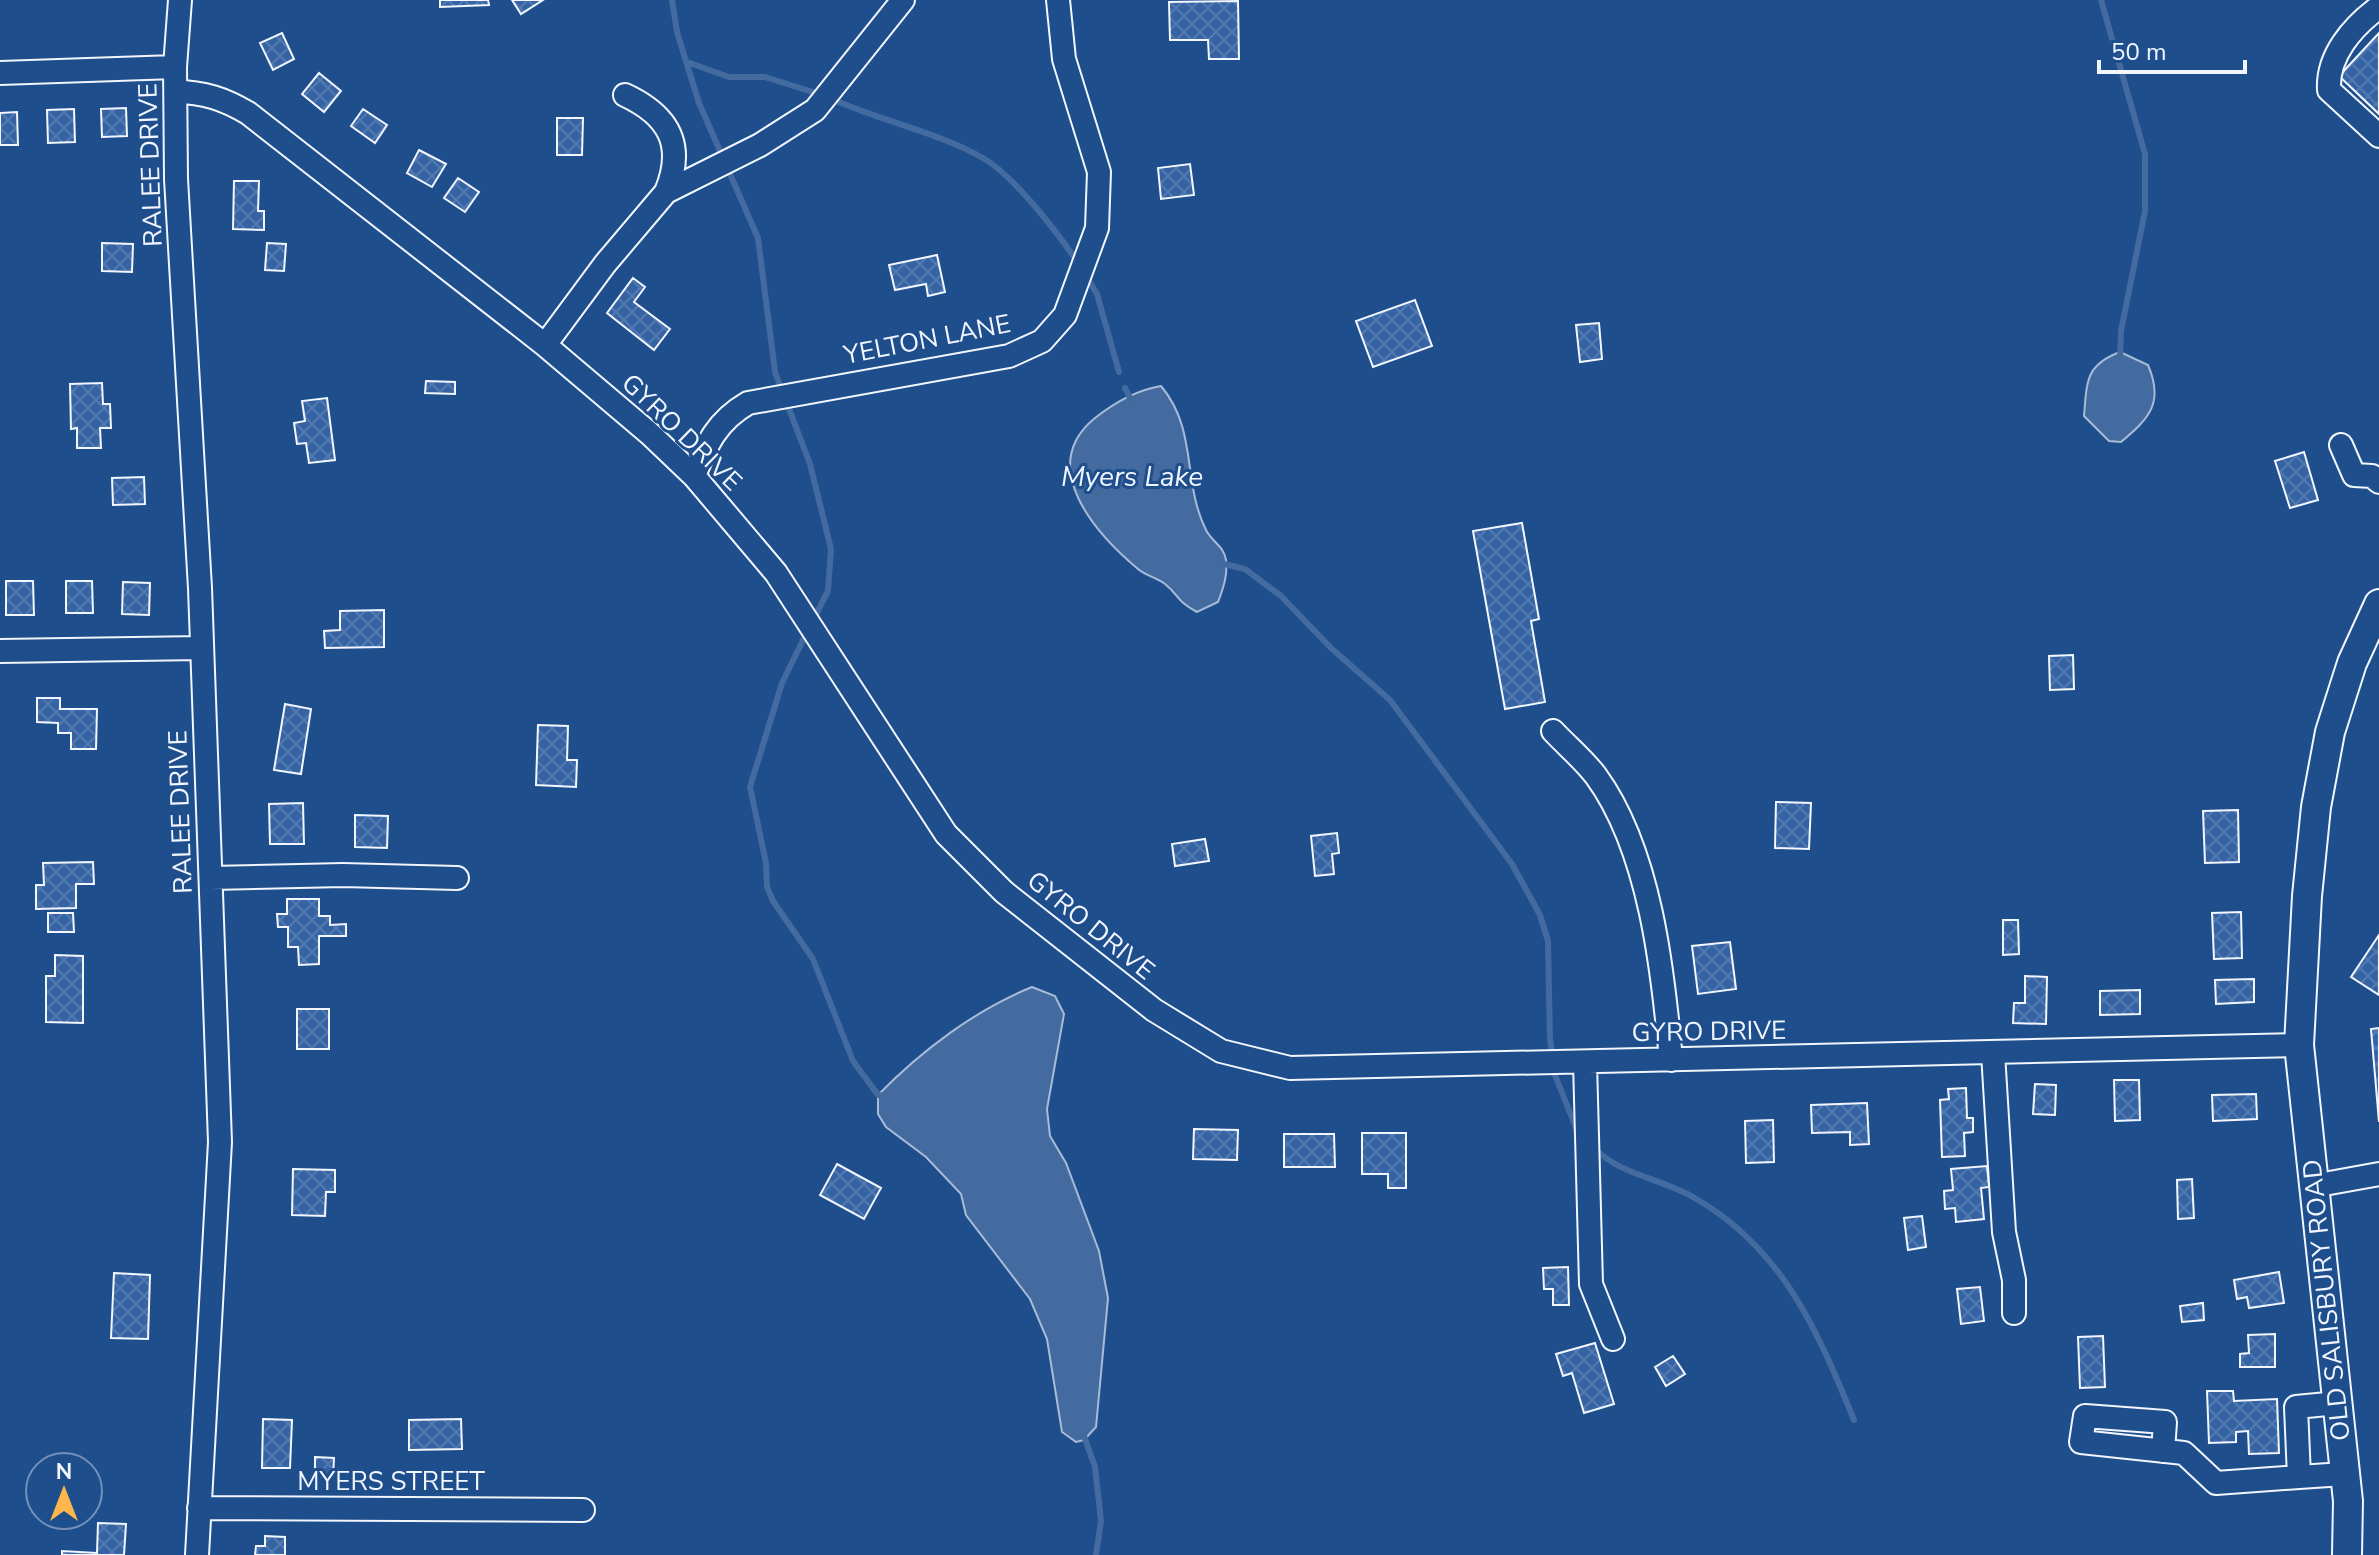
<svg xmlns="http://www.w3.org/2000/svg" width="2379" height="1555" font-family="'Nunito Sans',sans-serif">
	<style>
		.water { fill: #446ba0; stroke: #a8bbd7; stroke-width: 2 }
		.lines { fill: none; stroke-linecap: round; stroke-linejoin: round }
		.stream { stroke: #446ba0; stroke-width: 6 }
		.building { fill: url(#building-cross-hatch); stroke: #f2f6ff; stroke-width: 2 }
		.minor-casing { stroke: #f2f6ff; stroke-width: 26 }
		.major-casing { stroke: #f2f6ff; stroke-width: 32 }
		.minor { stroke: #1f4e8c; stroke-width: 22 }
		.major { stroke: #1f4e8c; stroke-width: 28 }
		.labels { text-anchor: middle; stroke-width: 6; stroke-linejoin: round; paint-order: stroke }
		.street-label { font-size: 26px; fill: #f2f6ff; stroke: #1f4e8c }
		.water-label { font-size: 28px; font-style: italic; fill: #f2f6ff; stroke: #1f4e8c }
	</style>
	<defs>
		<pattern id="building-cross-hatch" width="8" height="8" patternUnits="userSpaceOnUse" patternTransform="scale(2)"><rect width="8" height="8" fill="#3563a3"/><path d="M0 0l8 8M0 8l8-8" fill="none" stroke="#537ab1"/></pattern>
	</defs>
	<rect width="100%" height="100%" fill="#1f4e8c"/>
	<!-- water -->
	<path class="water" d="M2120,352L2148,365C2164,402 2150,418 2121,442L2109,441L2084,416C2087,382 2085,365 2120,352Z
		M1161,386C1198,430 1182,482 1206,530C1212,542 1224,546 1226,560C1228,575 1223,589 1218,602L1197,612C1176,601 1180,596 1165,584C1158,578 1146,576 1138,569C1095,533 1036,466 1095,418C1114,403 1137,390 1161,386Z
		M1032,987L1055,996L1064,1014L1047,1109L1050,1136L1066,1163L1099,1251L1108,1298L1096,1427L1084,1440L1076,1442L1062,1432L1047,1339L1030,1299L966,1215L961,1194L926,1157L886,1127L878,1114V1095C921,1051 975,1010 1032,987Z"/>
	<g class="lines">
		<!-- stream -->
		<path class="stream" d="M672,0L677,32L699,103L758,238L775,372L810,464L831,549L828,591L812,622
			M2101,0L2145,154V211L2121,331L2120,360
			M687,62L729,77H765L819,94
			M832,99C881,121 937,132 983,158C1014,176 1058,233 1078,263
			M1088,279L1097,294L1119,372
			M1125,388L1131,400
			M1220,563L1245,569L1281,596L1331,648L1390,700L1512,864L1540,915L1548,941L1550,1039L1555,1075L1578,1133
			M807,632L782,683L750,787L766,863L767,887L773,901L813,959L853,1061L878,1095L885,1096
			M1595,1149C1621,1175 1662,1179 1693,1197C1783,1248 1817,1330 1854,1420
			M1083,1433L1095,1467L1101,1521L1096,1555"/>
	</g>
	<!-- building -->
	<path class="building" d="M440,0H488L489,5L440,7Z
		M512,0H543L521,14Z
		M1238,1L1239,59H1209L1208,40H1170L1169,2Z
		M282,33L294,59L273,70L260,43Z
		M2379,33V114L2339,76Z
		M319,73L341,91L324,112L302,94Z
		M126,108L127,136L102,137L101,109Z
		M74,109L75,142L48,143L47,110Z
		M363,109L387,125L375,143L351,126Z
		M17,112L18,145H0V113Z
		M557,118H583L582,155H557Z
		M419,150L446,164L432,187L407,173Z
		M1190,164L1194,195L1161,199L1158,168Z
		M458,178L479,192L465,212L444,198Z
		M234,181H259L258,211H264V230L233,229Z
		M102,243L133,244L132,272L102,271Z
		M267,243L286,244L284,271L265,270Z
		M937,255L945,292L928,296L926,284L895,290L889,265Z
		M633,278L645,287L634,302L670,329L654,350L607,313Z
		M1415,300L1432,346L1373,367L1356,321Z
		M1599,323L1602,359L1580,362L1576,325Z
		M426,381L455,382V394L425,393Z
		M102,383L103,404H110L111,428H100L101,448H77V428L71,429L70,384Z
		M327,398L335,460L309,463L306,443L297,444L294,423L305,421L302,401Z
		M2304,452L2318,500L2290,508L2275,461Z
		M144,477L145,504L113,505L112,478Z
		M1522,523L1539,619L1531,621L1545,702L1505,709L1473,531Z
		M6,581H33L34,615H6Z
		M66,581H92L93,613H66Z
		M123,582L150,583L149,615L122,614Z
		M384,610V647L325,648L324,631L340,630V611Z
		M2073,655L2074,689L2050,690L2049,656Z
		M37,698H60V709H97L96,749H71V733H58V723L37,722Z
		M285,704L311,709L301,774L274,770Z
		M538,725L568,726L567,760H577L576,787L536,785Z
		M1776,802L1811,803L1809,849L1775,848Z
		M303,803L304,844H270L269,804Z
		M2238,810L2239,862L2205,863L2203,811Z
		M355,815L388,816L387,848L355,847Z
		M1337,833L1339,853L1332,854L1334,874L1315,876L1311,836Z
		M1205,839L1209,861L1175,866L1172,844Z
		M93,862L94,884H76V908L36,909V885H44L43,863Z
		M287,899H319V916H330V925L346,924V936H319V964L299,965L298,947H288V927H278L277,914H287Z
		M2241,912L2242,958L2214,959L2212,913Z
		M48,913H73L74,932H48Z
		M2003,920H2018L2019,954L2003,955Z
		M2379,935V995L2351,977Z
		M1730,942L1736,989L1698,994L1692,946Z
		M55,955L83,956V1023L46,1022V976H55Z
		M2025,976L2047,977L2046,1024L2013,1023L2014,1003H2025Z
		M2254,979V1002L2216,1004L2215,980Z
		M2140,990V1014L2100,1015V991Z
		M297,1009H329V1049H297Z
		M2379,1028V1122L2371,1029Z
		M2114,1080H2139L2140,1120L2115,1121Z
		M2035,1084L2056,1085L2055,1115L2033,1114Z
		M1966,1088L1967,1118H1973V1132L1964,1133L1965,1156L1942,1157L1940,1100L1949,1099L1948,1089Z
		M2256,1094L2257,1119L2213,1121L2212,1095Z
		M1867,1103L1869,1144L1850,1145V1132L1812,1133L1811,1105Z
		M1773,1120L1774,1162L1746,1163L1745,1121Z
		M1194,1129L1238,1130L1237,1160L1193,1159Z
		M1362,1133H1406V1188H1388V1174H1362Z
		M1284,1134H1334L1335,1167H1284Z
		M837,1164L881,1188L864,1219L820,1195Z
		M1987,1166L1989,1187L1981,1188L1984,1219L1956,1222L1955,1208L1945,1209L1944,1191L1953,1190L1951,1169Z
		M293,1169L335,1170V1192H326L325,1216L292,1215Z
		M2192,1179L2194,1218L2178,1219L2177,1180Z
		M1922,1216L1926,1247L1908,1250L1904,1218Z
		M1568,1267L1569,1305H1553V1289H1544L1543,1268Z
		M2279,1272L2284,1303L2249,1308L2247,1297L2237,1299L2234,1280Z
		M114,1273L150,1275L148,1339L111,1338Z
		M1980,1287L1984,1321L1961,1324L1957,1289Z
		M2203,1303L2204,1320L2182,1322L2180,1306Z
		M2275,1334V1367H2240V1354L2249,1353L2248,1335Z
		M2103,1336L2105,1387L2080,1388L2078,1337Z
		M1595,1343L1614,1404L1584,1413L1572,1373L1563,1376L1556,1354Z
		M1673,1356L1685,1374L1666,1386L1655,1367Z
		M2207,1391H2233L2234,1401L2277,1399L2279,1453L2249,1454L2248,1431L2236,1432V1442L2209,1443Z
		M263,1419L292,1420L290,1468H262Z
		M461,1419L462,1449L409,1450V1420Z
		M315,1457L334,1458L333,1477H315Z
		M98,1523L126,1524L124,1555H62V1551L97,1553Z
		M265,1536L285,1537V1555H255L256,1546H265Z"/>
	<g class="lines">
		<defs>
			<path id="minor" d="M180,0L175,67L176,179L200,588L220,1142L197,1555
				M2379,7C2352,27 2327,56 2329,90L2379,136
				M0,73L175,67
				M176,92C204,92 224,99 248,113L545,345L650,434L694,476L776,573L946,834L1004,892L1154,1010L1221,1051L1290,1068L2299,1045
				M625,95C670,116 685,146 666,192
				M545,345L605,264L666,192L760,145L815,110L903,0
				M2341,445L2354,475L2372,476L2379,482
				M694,476C707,443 717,421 748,403L1009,356L1042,341L1065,315L1097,228L1099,172L1064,59L1058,0
				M0,651L201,648
				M1553,731C1567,746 1584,760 1596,776C1650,850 1663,970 1671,1060
				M211,878L343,875L457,878
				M1993,1053L2004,1232L2014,1280V1313
				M1585,1062L1591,1284L1613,1339
				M2313,1186L2379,1174
				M2163,1451L2165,1422L2085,1416L2081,1442L2184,1453L2216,1483L2299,1477L2296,1407L2338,1403
				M2299,1477L2344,1474
				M199,1508L583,1510"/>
			<path id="major" d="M2347,1555L2348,1501L2299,1045L2307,896L2316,807L2330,732L2352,663L2379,604"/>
		</defs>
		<!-- minor casing -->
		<use href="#minor" class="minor-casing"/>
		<!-- major casing -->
		<use href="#major" class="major-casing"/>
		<!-- minor -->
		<use href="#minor" class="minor"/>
		<!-- major -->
		<use href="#major" class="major"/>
	</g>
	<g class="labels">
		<!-- street labels -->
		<g class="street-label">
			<text transform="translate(150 165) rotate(-92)" y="9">RALEE DRIVE</text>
			<text transform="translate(927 339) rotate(-11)" y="9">YELTON LANE</text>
			<text transform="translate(682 432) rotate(44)" y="9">GYRO DRIVE</text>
			<text transform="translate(180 812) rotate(-92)" y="9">RALEE DRIVE</text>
			<text transform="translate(1091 925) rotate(39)" y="9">GYRO DRIVE</text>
			<text transform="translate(1709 1031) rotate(-1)" y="9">GYRO DRIVE</text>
			<text transform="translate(2326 1300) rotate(-96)" y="9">OLD SALISBURY ROAD</text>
			<text x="391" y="1490">MYERS STREET</text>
		</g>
		<!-- water labels -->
		<g class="water-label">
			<text x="1132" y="486">Myers Lake</text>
		</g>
	</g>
	<!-- north arrow -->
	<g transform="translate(64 1491)"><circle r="38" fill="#1f4e8c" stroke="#7391ba" stroke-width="2"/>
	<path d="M0-6L14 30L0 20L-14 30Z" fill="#ffb74d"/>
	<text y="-12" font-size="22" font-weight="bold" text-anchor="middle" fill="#f2f6ff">N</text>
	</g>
	<!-- scale -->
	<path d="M2099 60v12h146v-12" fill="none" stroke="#f2f6ff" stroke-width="4"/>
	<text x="2111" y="60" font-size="24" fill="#f2f6ff" stroke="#1f4e8c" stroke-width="6" paint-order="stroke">50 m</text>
</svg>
